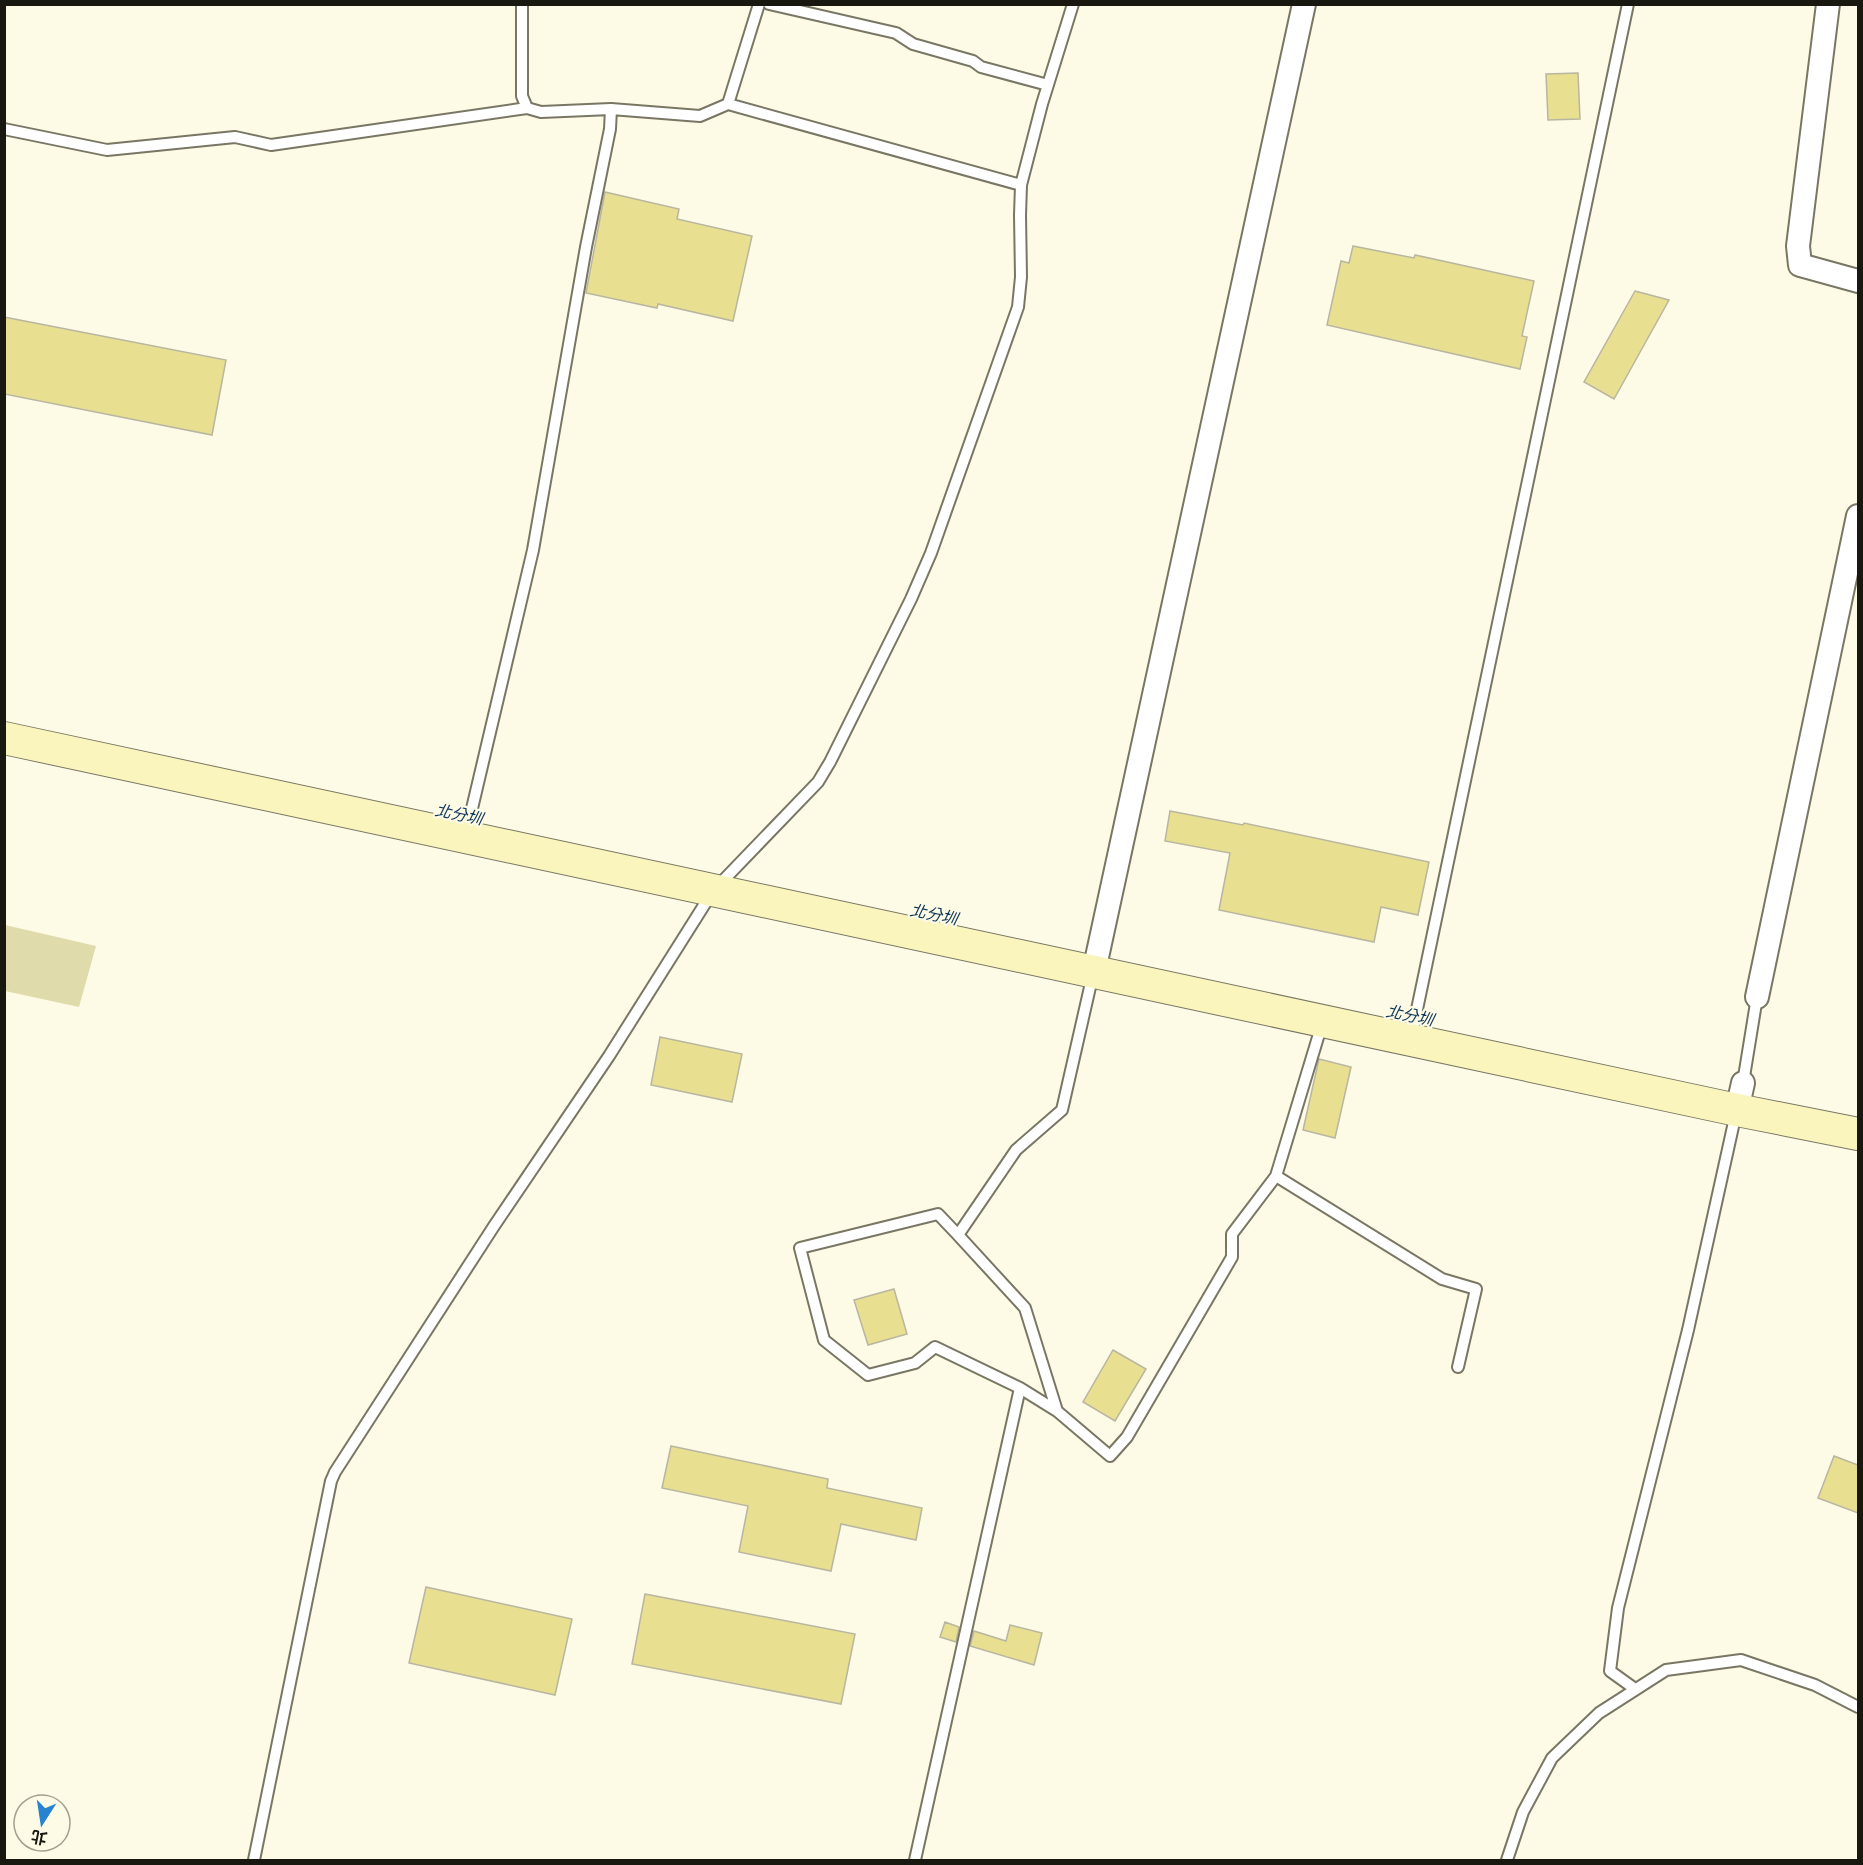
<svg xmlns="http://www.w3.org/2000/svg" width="1863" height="1865" font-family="Raleway,'Noto Sans TC',sans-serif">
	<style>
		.green { fill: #e0dbab }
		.building { fill: #e8df91; stroke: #b8b6a1; stroke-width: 1.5 }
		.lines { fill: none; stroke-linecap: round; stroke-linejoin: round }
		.lane-casing { stroke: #797764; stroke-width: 14 }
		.street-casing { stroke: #797764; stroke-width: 26 }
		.secondary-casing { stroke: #797764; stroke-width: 34 }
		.lane { stroke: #fff; stroke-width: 10 }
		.street { stroke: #fff; stroke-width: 22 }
		.secondary { stroke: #faf4bd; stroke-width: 32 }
		.labels { text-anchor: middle; stroke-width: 4.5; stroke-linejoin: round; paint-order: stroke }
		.water-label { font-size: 16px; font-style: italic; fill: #0d365a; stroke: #fdfbe5 }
	</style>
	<rect width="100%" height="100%" fill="#fdfbe5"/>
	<!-- green -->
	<path class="green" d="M5,925L96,946L79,1007L5,991Z"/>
	<!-- building -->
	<path class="building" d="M1578,73L1580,119L1548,120L1546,74Z
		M605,192L679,209L677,219L752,236L733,321L658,304L657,308L586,293Z
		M1353,246L1414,258L1415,255L1534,281L1522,336L1527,337L1520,369L1327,325L1341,261L1349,263Z
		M1635,291L1669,300L1614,399L1584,382Z
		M4,317L226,360L212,435L4,394Z
		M1170,811L1243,825L1244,823L1429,862L1418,915L1381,907L1374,942L1219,910L1230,853L1165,841Z
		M660,1037L742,1054L732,1102L651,1085Z
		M1319,1059L1351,1067L1335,1138L1303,1130Z
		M894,1289L907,1334L868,1345L854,1300Z
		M1113,1350L1146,1369L1115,1421L1083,1402Z
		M671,1446L828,1479L827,1488L922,1508L916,1540L841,1524L831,1571L739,1552L748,1506L662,1488Z
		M1834,1456L1858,1465V1513L1818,1498Z
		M426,1587L572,1619L555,1695L409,1663Z
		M645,1594L855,1634L841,1704L632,1664Z
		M945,1622L959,1627L956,1642L940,1637Z
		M1010,1625L1042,1633L1034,1665L970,1646L974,1631L1006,1641Z"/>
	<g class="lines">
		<defs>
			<path id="lane" d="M769,4L896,33L913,44L973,61L981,67L1048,85
				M728,104L759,4
				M611,109L700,116L728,104L1021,185
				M4,129L107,150L235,137L271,145L527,108
				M466,834L533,550L586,247L610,129L611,109L541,112L527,108L522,96V4
				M1411,1038L1628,4
				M1743,1083L1757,997
				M1276,1176L1442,1279L1476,1289L1458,1367
				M958,1235L1025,1308L1057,1411L1110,1456L1127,1437L1232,1257V1234L1276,1176L1322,1024
				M1020,1388L1057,1411
				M1635,1689L1610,1671L1618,1608L1688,1330L1736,1113
				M254,1860L331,1481L335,1472L494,1226L609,1056L713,891L818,782L830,762L911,599L931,553L1018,307L1021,277L1020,215L1021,185L1042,104L1073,4
				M915,1860L1020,1388L935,1347L915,1363L868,1375L824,1340L800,1248L938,1214L958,1235L1016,1150L1062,1110L1093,974
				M1507,1860L1523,1812L1552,1758L1599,1713L1666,1670L1741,1660L1815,1685L1858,1707"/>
			<path id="street" d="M1828,4L1798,246L1800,265L1858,281
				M1094,971L1304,4
				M1757,997L1858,516
				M1737,1110L1743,1083"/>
			<path id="secondary" d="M4,738L1737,1110L1858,1134"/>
		</defs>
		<!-- lane casing -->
		<use href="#lane" class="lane-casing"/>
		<!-- street casing -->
		<use href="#street" class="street-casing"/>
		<!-- secondary casing -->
		<use href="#secondary" class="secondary-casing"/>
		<!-- lane -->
		<use href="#lane" class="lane"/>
		<!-- street -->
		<use href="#street" class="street"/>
		<!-- secondary -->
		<use href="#secondary" class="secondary"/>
	</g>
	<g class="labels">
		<!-- water labels -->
		<g class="water-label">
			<text transform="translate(459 814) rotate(12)" y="6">北分圳</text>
			<text transform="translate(934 914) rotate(12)" y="6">北分圳</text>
			<text transform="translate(1410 1015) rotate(12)" y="6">北分圳</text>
		</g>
	</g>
	<!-- border -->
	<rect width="1863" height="1865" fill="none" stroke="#181810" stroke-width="12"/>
	<!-- north arrow -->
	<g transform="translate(42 1823) rotate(192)"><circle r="28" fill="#fdfbe5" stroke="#a1a090" stroke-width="1.5"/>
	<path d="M0-4.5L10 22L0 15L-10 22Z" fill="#2782cf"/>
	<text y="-9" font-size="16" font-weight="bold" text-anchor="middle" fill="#181810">北</text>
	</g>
</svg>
